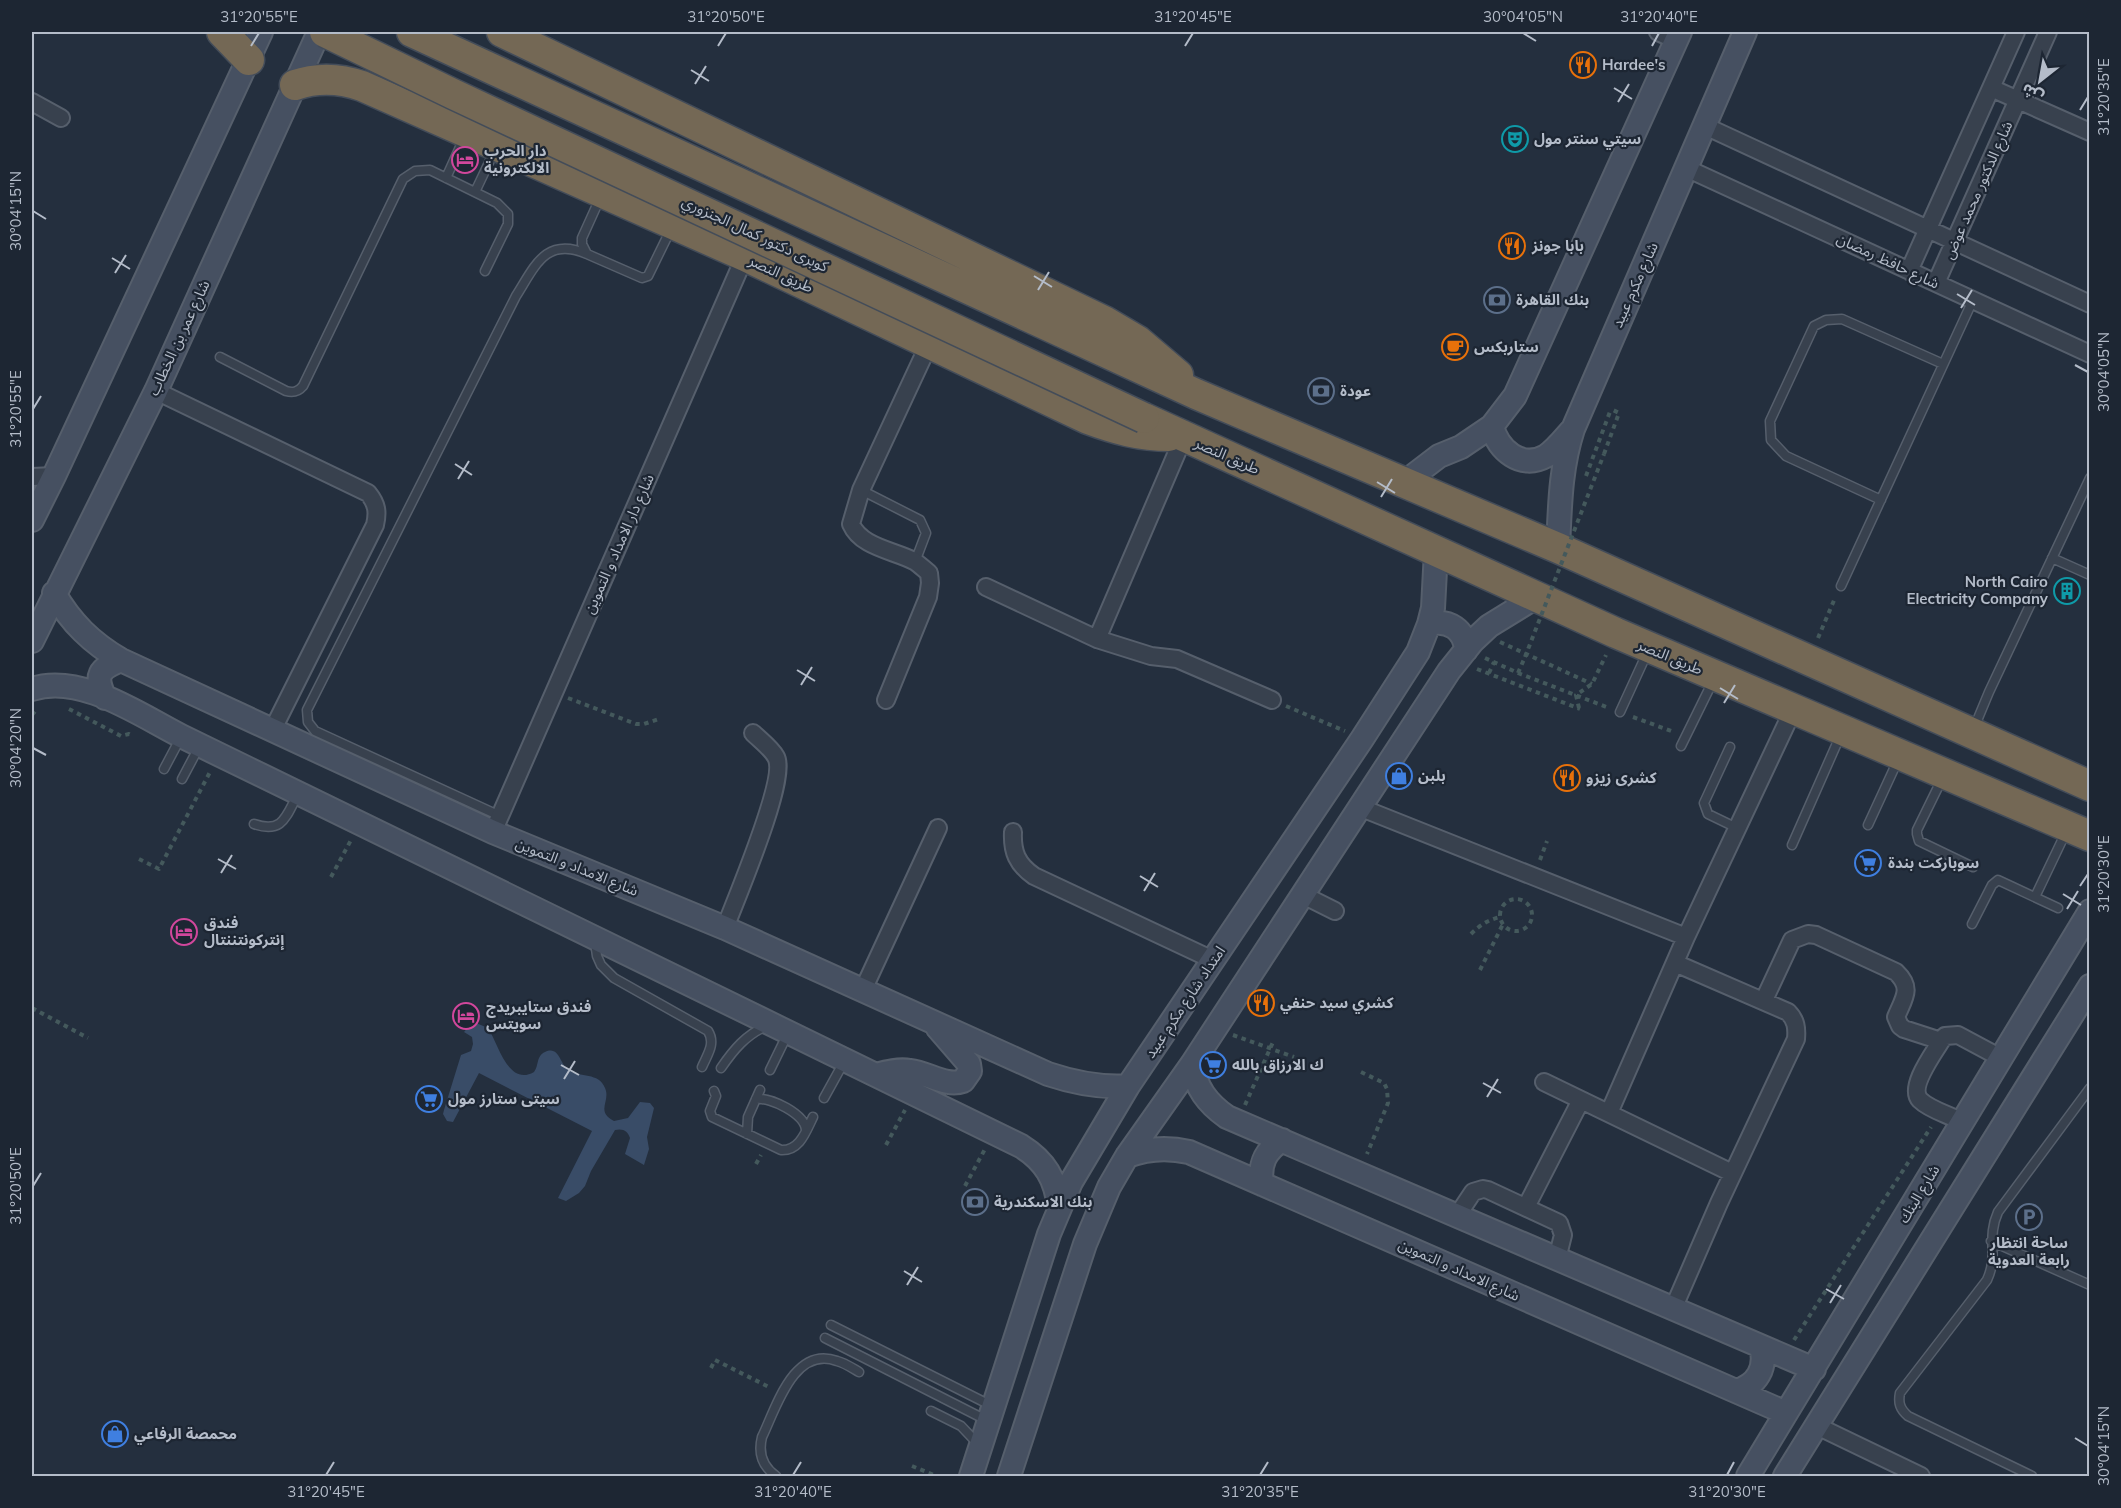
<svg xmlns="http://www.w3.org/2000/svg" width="2121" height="1508" font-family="Mulish,'Noto Sans Arabic',sans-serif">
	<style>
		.water { fill: #394c67 }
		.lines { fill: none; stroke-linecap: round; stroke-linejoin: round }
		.lane-casing { stroke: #565f6c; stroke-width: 11 }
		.street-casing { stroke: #565f6c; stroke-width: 20 }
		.secondary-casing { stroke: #565f6c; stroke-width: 26 }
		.highway-casing { stroke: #434c59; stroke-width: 33 }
		.path { stroke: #44595c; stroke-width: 4; stroke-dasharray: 4.5 4.5; stroke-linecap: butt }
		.lane { stroke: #38414e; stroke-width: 8 }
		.street { stroke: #38414e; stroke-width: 16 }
		.secondary { stroke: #465061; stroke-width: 22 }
		.highway { stroke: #746855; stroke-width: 30 }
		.highway-bridge-casing { stroke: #434c59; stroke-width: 33; stroke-linecap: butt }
		.path-bridge { stroke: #44595c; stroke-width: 4; stroke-dasharray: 4.5 4.5; stroke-linecap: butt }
		.highway-bridge { stroke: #746855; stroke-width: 30 }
		.ticks { fill: none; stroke: #b4bcc9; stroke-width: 2 }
		.labels { text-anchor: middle; stroke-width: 4.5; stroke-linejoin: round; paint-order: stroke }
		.poi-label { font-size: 15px; font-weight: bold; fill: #b4bcc9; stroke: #1d2633; text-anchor: start }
		.street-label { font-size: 15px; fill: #b4bcc9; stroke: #1d2633 }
		.neatline { fill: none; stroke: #b4bcc9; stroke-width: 2 }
		.ticks-label { font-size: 15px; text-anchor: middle; fill: #b4bcc9 }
	</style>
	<rect width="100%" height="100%" fill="#242f3e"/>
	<!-- water -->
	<path class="water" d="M476,1023L488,1028C498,1043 508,1087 534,1072C539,1066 536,1056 545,1052C559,1045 560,1064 568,1070C580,1078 599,1072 605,1088C611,1101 595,1111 614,1121L628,1118L640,1102L650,1103L654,1108L647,1137L649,1149L644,1165L625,1154L630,1138C628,1131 623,1128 615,1130L591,1171L585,1186L579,1193L566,1201L558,1198L592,1131L479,1073L453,1122L447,1121L443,1114L444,1110L461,1055L471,1051L473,1044L472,1037L464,1032L470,1025Z"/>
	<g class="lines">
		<defs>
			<path id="lane" d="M446,178L465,136
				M475,192L494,152
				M601,196L582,238V244L587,254L642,278L648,276L671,229
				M220,357L286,391C293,393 298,392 303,386L403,179L415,171L430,170L497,203L508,214V224L485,271
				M861,490L920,520L926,533L915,562
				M1881,500L1786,456L1771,440L1770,421L1814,326L1826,320L1842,319L1943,364
				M2052,558L2090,575
				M1841,586L1973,300
				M1620,712L1648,651
				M1974,728L1989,692L2090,478
				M1681,746L1714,679
				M1730,747L1704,803L1708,814L1737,828
				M164,769L181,737
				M1943,777L1917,830V834L1919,841L1973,867
				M182,779L200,745
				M500,816L315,731L308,722L307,710L516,296C535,266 546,236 587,254
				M254,824C283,834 286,816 298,794
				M1868,825L1898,760
				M1792,845L1841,734
				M2035,897L2066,832
				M1972,924L1992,885L1998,880L2058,908
				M595,942L597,956L601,965L614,978L708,1031C716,1044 707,1055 702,1067
				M721,1068C734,1049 746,1035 766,1026
				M770,1070L788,1033
				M714,1091L716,1096L710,1111L712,1117L781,1150C800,1151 806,1131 813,1117
				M824,1098L845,1060
				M756,1099C771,1097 805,1114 806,1130
				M747,1134L748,1117L760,1090
				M1991,1241L2090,1285
				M831,1325L992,1406
				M825,1338L988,1421
				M931,1411L961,1426L979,1445
				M776,1476C762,1466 758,1453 762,1437C776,1408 794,1345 837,1361C845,1363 852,1368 859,1372
				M2032,1476L1908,1416C1900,1409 1898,1403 1900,1393L1987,1280C1999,1254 1986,1239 1998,1212L2090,1088"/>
			<path id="street" d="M1658,32L1676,40
				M1991,88L2090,132
				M32,102L61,118
				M1705,126L2090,304
				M1686,168L2090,354
				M1909,271L2016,32
				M1936,283L2048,32
				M156,391L368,493C377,504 378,512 375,525L272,731
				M32,477L54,476
				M986,587L1097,639L1151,656L1177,659L1272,700
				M1097,639L1184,436
				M886,700L928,597L930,583L929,573C924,569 919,564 914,561C892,550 861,547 851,524L861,490L929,344
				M1359,807L1686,937
				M493,832L745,256
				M1013,832C1012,852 1017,864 1034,876L1213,960
				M1303,895L1335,911
				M725,928C735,901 788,778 776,757C771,748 760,740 753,733
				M863,990L938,828
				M1764,1000L1792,940L1808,934L1816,935L1896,972C1913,988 1904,998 1896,1017L1900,1026L1904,1029L1941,1041
				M1544,1082L1732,1173
				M1609,1113L1686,937L1793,710
				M1962,1122C1950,1115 1930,1110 1920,1100C1908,1087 1934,1053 1941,1041L1945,1036L1958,1035L2001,1058
				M1526,1207L1581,1100
				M1457,1216L1473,1192L1483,1189L1488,1190L1559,1223L1563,1235L1557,1259
				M1673,1309L1719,1203L1796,1039C1797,1028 1796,1020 1788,1012L1675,963
				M1815,1425L1921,1476"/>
			<path id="secondary" d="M1492,426C1498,450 1521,470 1546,456C1555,450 1563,440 1570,432
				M1405,482L1439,456L1461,447L1492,426L1515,396L1680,32
				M32,520L54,476L261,32
				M1558,548C1560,507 1560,469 1573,429L1745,32
				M54,593C71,623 92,643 121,660L493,832L725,928L1048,1074C1075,1083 1100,1088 1128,1086
				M1429,624C1449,619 1465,630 1466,650
				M32,641L156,391L319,32
				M32,689C80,673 138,714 181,736L1021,1146C1045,1161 1056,1179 1059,1208
				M105,698C94,675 99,669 121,660
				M1192,1064C1196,1088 1207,1103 1227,1117L1814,1369
				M876,1075C887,1072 899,1069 910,1071C928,1073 946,1087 963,1081L970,1071L969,1064L937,1027
				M1127,1156C1148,1148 1167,1147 1189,1152L1786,1413
				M1262,1184C1259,1164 1265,1151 1282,1140
				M1736,1391C1757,1385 1767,1368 1761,1347
				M971,1476L1049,1234L1071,1182L1128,1086L1362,739L1418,652L1429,624L1433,608L1436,551
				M1009,1476L1085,1244L1109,1187L1127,1156L1192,1064L1449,671L1473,641L1489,626L1536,597
				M1748,1476L2090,911
				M1785,1476L2090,986"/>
			<path id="highway" d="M222,32L249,60
				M412,32L1196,394L1558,548L2090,786
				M502,32L1104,321L1138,341L1178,375
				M295,85C318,77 339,78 362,86L745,256L1088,419C1115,429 1140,436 1169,436
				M1144,418L1616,633L2090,836"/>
		</defs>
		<!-- lane casing -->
		<use href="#lane" class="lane-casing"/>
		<!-- street casing -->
		<use href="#street" class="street-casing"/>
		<!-- secondary casing -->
		<use href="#secondary" class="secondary-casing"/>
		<!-- highway casing -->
		<use href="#highway" class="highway-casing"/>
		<!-- path -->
		<path class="path" d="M1604,454L1619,413L1611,409
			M1586,476L1611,409
			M1818,638L1835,598
			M1500,642L1592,684
			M1485,658L1518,673L1609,708
			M1477,669L1580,709
			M1489,673L1494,662
			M1518,673L1525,657
			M568,698L636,724H644L659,719
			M1286,706L1345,731
			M1579,708L1576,695L1592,684L1606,655
			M69,709L121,736L129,734L133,736
			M32,715L37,709
			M1633,717L1674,732
			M139,859L159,869L210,772
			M1540,860L1547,841
			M331,877L351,840
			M1500 915a16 16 0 1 1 32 0a16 16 0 1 1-32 0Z
			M1471,934C1480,925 1488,920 1500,917
			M1480,970L1503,924
			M32,1008L88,1038
			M1233,1035L1294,1057
			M1361,1072L1384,1083L1387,1089L1388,1103L1367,1154
			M1245,1105L1273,1042
			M886,1145L905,1110
			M756,1164L761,1155
			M965,1186L985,1149
			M1794,1340L1931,1127
			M711,1368L715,1360L771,1388
			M912,1466L936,1476
			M907,1476H908"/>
		<!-- lane -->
		<use href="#lane" class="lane"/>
		<!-- street -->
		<use href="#street" class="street"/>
		<!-- secondary -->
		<use href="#secondary" class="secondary"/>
		<!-- highway -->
		<use href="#highway" class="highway"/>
		<defs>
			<path id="highway-bridge" d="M325,32L453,94L1144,418"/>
		</defs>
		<!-- highway-bridge casing -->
		<use href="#highway-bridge" class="highway-bridge-casing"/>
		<!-- path-bridge -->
		<path class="path-bridge" d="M1525,657L1604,454"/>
		<!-- highway-bridge -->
		<use href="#highway-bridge" class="highway-bridge"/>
	</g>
	<!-- ticks -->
	<path class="ticks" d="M1523,33L1536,41M251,46L259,33M718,46L726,33M1185,46L1193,33M1652,46L1659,33M691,70L709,81M695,84L706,66M1614,88L1632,99M1618,102L1629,84M2080,110L2088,97M33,211L46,219M112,258L130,269M115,273L126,255M1034,276L1052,287M1038,290L1049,272M1957,294L1975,305M1961,308L1972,290M2075,365L2088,372M33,409L41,396M455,464L472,475M458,479L469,461M1377,482L1395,493M1381,497L1392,479M797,670L815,681M801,685L812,667M1720,688L1738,699M1724,703L1735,685M33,748L46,755M218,859L236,869M221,873L232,855M1140,876L1158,887M2080,886L2088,874M1144,891L1155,873M2063,894L2081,905M2067,909L2078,891M561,1065L579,1075M564,1079L575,1061M1483,1083L1501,1093M1487,1097L1498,1079M33,1186L41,1173M904,1271L922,1282M907,1285L918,1267M1826,1289L1844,1299M1830,1303L1841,1285M2075,1438L2088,1446M326,1475L334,1462M793,1475L801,1462M1260,1475L1268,1462M1727,1475L1734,1462"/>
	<!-- icons -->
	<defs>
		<symbol id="restaurant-ring" viewBox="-11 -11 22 22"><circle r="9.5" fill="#1d2633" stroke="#e8710a" stroke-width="1.5"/><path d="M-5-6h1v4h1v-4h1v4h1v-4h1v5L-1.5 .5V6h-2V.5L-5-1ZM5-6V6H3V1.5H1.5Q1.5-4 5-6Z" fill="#e8710a"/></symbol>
		<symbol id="theatre-ring" viewBox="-11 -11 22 22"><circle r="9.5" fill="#1d2633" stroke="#0f9aa8" stroke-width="1.5"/><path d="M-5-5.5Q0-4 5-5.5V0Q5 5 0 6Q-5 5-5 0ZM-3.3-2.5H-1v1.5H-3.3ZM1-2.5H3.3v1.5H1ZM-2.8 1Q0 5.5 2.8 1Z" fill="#0f9aa8"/></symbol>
		<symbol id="hotel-ring" viewBox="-11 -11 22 22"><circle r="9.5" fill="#1d2633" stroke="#d1479c" stroke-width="1.5"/><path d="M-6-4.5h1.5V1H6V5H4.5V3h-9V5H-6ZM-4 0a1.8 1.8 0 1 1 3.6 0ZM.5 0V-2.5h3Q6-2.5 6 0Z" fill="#d1479c"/></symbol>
		<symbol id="bank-ring" viewBox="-11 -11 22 22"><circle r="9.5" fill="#1d2633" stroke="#5c6f8a" stroke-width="1.5"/><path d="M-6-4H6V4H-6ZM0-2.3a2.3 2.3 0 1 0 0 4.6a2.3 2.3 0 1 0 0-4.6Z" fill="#5c6f8a"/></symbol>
		<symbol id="cafe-ring" viewBox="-11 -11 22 22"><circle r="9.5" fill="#1d2633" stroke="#e8710a" stroke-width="1.5"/><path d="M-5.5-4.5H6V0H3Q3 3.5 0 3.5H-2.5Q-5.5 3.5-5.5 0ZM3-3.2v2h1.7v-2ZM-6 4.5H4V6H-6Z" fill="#e8710a"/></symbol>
		<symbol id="building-ring" viewBox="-11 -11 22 22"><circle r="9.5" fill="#1d2633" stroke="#0f9aa8" stroke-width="1.5"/><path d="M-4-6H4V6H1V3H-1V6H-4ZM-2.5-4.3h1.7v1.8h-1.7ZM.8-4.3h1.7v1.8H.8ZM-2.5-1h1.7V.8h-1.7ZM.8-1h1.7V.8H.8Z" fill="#0f9aa8"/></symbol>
		<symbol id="shop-ring" viewBox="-11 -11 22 22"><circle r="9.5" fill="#1d2633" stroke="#3f7fe0" stroke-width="1.5"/><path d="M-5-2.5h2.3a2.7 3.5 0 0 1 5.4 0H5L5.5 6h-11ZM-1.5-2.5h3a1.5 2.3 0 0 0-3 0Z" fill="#3f7fe0"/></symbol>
		<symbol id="supermarket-ring" viewBox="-11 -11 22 22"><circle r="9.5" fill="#1d2633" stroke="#3f7fe0" stroke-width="1.5"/><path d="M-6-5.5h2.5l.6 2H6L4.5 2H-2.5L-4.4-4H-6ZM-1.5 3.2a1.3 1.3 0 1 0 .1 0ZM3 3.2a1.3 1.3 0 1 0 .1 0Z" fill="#3f7fe0"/></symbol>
		<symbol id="parking-ring" viewBox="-11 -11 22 22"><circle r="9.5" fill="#1d2633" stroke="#5c6f8a" stroke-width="1.5"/><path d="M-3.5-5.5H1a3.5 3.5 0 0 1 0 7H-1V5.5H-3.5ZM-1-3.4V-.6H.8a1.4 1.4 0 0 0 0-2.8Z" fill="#5c6f8a"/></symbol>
	</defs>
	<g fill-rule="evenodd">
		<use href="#restaurant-ring" x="1568" y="50" width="30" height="30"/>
		<use href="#theatre-ring" x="1500" y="124" width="30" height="30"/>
		<use href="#hotel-ring" x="450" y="145" width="30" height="30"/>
		<use href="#restaurant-ring" x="1497" y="231" width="30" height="30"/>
		<use href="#bank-ring" x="1482" y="285" width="30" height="30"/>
		<use href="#cafe-ring" x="1440" y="332" width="30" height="30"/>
		<use href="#bank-ring" x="1306" y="376" width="30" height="30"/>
		<use href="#building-ring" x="2052" y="576" width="30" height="30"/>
		<use href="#shop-ring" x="1384" y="761" width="30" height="30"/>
		<use href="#restaurant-ring" x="1552" y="763" width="30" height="30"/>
		<use href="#supermarket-ring" x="1853" y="848" width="30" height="30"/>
		<use href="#hotel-ring" x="169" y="917" width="30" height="30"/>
		<use href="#restaurant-ring" x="1246" y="988" width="30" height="30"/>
		<use href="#hotel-ring" x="451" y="1001" width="30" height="30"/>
		<use href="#supermarket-ring" x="1198" y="1050" width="30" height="30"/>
		<use href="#supermarket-ring" x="414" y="1084" width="30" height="30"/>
		<use href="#bank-ring" x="960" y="1187" width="30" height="30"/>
		<use href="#parking-ring" x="2014" y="1202" width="30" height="30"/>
		<use href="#shop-ring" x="100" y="1419" width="30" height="30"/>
	</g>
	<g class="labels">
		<!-- poi labels -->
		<g class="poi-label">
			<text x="1602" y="70">Hardee's</text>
			<text x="1534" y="144">سيتي سنتر مول</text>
			<text x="484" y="156">دار الحرب<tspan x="484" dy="17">الالكترونية</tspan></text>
			<text x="1532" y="251">بابا جونز</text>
			<text x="1516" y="305">بنك القاهرة</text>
			<text x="1474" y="352">ستاربكس</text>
			<text x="1340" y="396">عودة</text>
			<text x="2048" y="587" text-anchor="end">North Cairo<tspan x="2048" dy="17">Electricity Company</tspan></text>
			<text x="1418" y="781">بلبن</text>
			<text x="1586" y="783">كشرى زيزو</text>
			<text x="1888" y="868">سوباركت بندة</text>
			<text x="204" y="928">فندق<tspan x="204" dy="17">إنتركونتننتال</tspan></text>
			<text x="1280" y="1008">كشري سيد حنفي</text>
			<text x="486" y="1012">فندق ستايبريدج<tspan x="486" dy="17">سويتس</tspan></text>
			<text x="1232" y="1070">ك الارزاق بالله</text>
			<text x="448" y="1104">سيتى ستارز مول</text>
			<text x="994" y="1207">بنك الاسكندرية</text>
			<text x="2029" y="1248" text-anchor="middle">ساحة انتظار<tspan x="2029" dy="17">رابعة العدوية</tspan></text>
			<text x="134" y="1439">محمصة الرفاعي</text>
		</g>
		<!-- street labels -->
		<g class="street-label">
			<text transform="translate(1978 190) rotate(-66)" y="5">شارع الدكتور محمد عوض</text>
			<text transform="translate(755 234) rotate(25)" y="5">كوبرى دكتور كمال الجنزوري</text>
			<text transform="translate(1888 261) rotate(25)" y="5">شارع حافظ رمضان</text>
			<text transform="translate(781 274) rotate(25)" y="5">طريق النصر</text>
			<text transform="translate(1635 285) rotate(-66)" y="5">شارع مكرم عبيد</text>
			<text transform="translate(179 338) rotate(-65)" y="5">شارع عمر بن الخطاب</text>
			<text transform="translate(1227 456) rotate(24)" y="5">طريق النصر</text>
			<text transform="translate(619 544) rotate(-66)" y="5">شارع دار الامداد و التموين</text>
			<text transform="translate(1670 657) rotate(23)" y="5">طريق النصر</text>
			<text transform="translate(577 867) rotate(22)" y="5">شارع الامداد و التموين</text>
			<text transform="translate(1185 1002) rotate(-56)" y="5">امتداد شارع مكرم عبيد</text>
			<text transform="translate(1919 1194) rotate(-59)" y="5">شارع البنك</text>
			<text transform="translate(1459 1270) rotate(24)" y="5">شارع الامداد و التموين</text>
		</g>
	</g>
	<!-- border -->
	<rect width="2121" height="1508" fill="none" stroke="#1d2633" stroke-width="66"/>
	<!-- north arrow -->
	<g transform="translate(2040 81) rotate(211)" stroke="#1d2633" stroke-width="4.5" paint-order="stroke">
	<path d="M0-4.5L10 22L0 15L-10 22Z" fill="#b4bcc9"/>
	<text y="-9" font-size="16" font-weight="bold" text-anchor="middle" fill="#b4bcc9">ش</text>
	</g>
	<rect x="33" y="33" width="2055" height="1442" class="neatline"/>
	<g class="ticks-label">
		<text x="259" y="22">31°20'55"E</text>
		<text x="726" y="22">31°20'50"E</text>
		<text x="1193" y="22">31°20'45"E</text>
		<text x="1523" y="22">30°04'05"N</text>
		<text x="1659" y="22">31°20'40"E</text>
		<text transform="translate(2104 97) rotate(-90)" y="5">31°20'35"E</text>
		<text transform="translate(16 211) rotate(-90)" y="5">30°04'15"N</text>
		<text transform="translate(2104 372) rotate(-90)" y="5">30°04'05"N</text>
		<text transform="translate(16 409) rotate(-90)" y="5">31°20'55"E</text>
		<text transform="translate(16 748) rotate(-90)" y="5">30°04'20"N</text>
		<text transform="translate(2104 874) rotate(-90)" y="5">31°20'30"E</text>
		<text transform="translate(16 1186) rotate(-90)" y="5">31°20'50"E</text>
		<text transform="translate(2104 1446) rotate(-90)" y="5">30°04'15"N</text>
		<text x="326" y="1497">31°20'45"E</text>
		<text x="793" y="1497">31°20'40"E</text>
		<text x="1260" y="1497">31°20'35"E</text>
		<text x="1727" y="1497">31°20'30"E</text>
	</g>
</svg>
